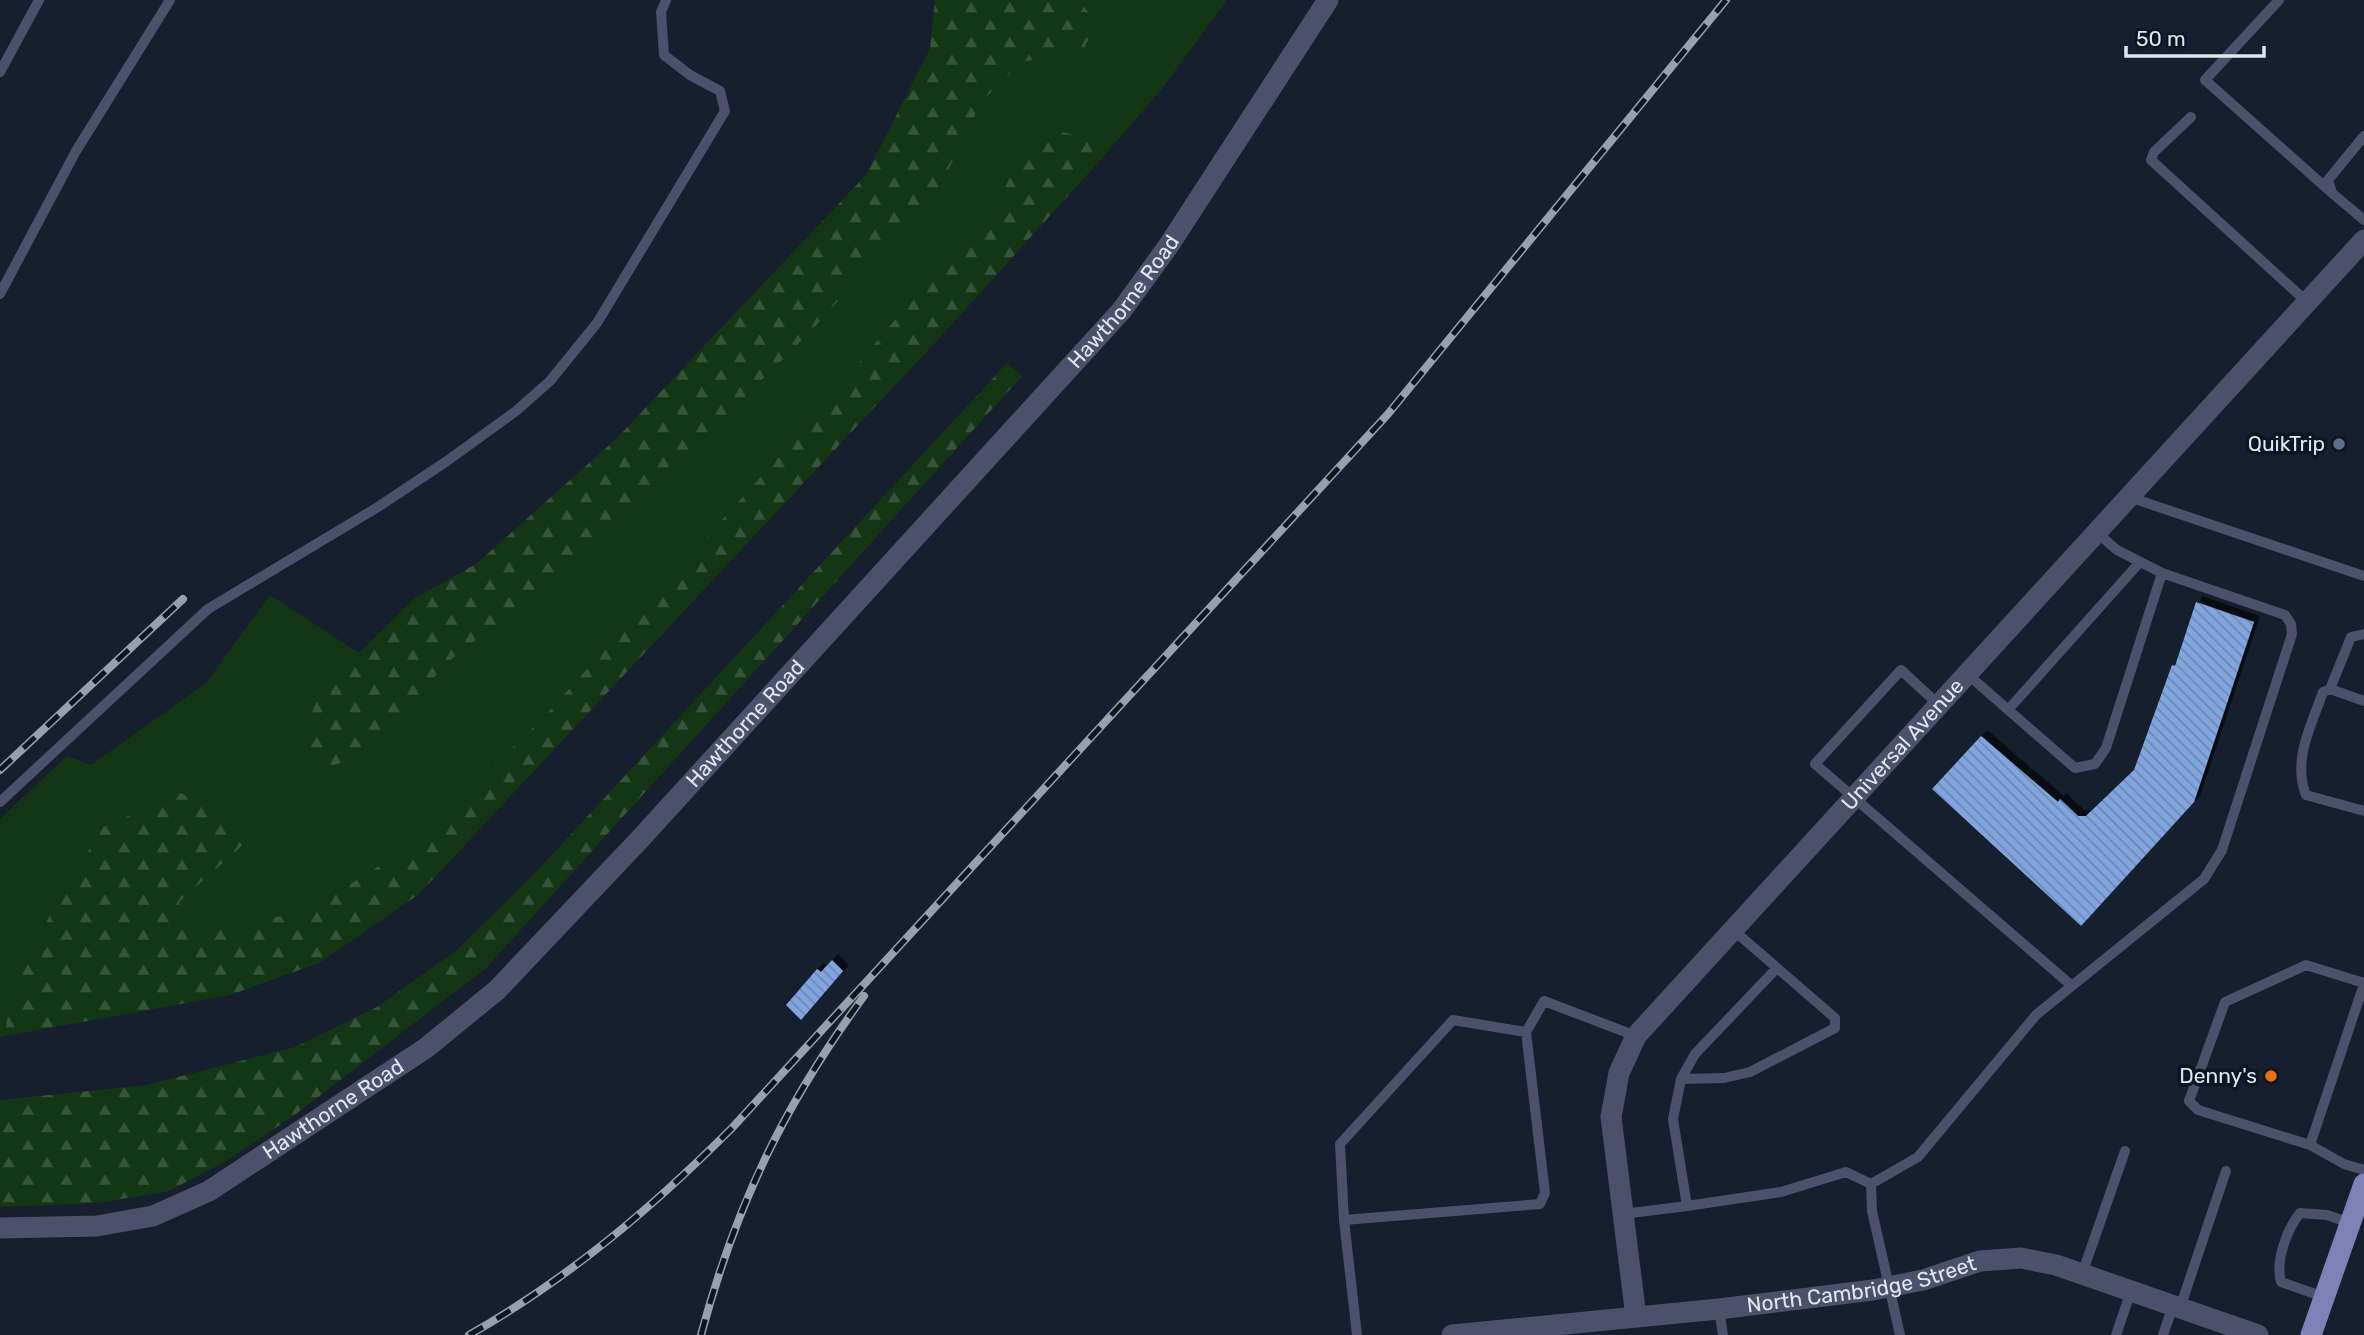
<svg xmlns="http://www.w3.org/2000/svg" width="2364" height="1335" font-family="Rubik,sans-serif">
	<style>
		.grass { fill: #133715 }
		.forest { fill: url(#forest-firs) }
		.building { fill: url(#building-back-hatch); filter: url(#shadow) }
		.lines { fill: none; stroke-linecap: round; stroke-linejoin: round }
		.lane { stroke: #4d506a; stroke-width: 10 }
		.street { stroke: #4d506a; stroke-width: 21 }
		.primary { stroke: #7c81b6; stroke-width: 21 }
		.rail-casing { stroke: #98a0ab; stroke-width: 8 }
		.rail { stroke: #0d1523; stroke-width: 5; stroke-dasharray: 16; stroke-linecap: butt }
		.service-dot { fill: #5c6f8a; stroke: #0d1523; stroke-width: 2.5 }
		.food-dot { fill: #e8710a; stroke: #0d1523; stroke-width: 2.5 }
		.labels { text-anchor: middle; stroke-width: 7; stroke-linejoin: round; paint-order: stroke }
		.street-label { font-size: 21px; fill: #e0e7f1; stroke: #0d1523 }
		.poi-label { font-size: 21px; fill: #e0e7f1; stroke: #0d1523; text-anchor: end }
	</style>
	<defs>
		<pattern id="forest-firs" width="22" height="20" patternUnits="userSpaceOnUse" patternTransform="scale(1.75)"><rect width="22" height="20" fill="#133715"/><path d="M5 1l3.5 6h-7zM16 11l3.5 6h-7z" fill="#355438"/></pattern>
		<pattern id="building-back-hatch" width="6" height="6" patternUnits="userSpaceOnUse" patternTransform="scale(1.75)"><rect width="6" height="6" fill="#81a5df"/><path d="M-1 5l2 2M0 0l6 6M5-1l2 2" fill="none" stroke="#6e88b2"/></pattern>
		<filter id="shadow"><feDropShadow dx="6" dy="-6" stdDeviation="0" flood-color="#0009"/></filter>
	</defs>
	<rect width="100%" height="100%" fill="#161f2d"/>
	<!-- grass -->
	<path class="grass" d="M1066,0H1227L1161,90L1103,157L1091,140L1021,154L984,231L949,257L784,451L541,720L408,848L307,911L192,933L178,902L244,844L103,827L54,906L9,1002L5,1036L0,1037V819L67,756L91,765L206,683L270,595L359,653L319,694L381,746L443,666L514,610L671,470L811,331L939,189L982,101L1022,62L1083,51V5Z"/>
	<!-- forest -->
	<path class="forest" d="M935,0H1066L1083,5L1096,23L1083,51L1022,62L982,101L939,189L811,331L671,470L514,610L443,666L381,746L323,770L300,744L319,694L359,653L415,598L476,564L616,439L866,175L930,49Z
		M1059,131L1091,140L1103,157L945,332L418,895L319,963L230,995L5,1036L9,1002L54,906L103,827L180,793L230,814L244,844L179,902L192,933L307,911L408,848L541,720L784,451L949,256L984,231L1021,154Z
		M1007,363L1022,376L486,968L296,1114L228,1160L169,1191L97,1203L0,1207V1100L147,1085L295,1047L377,1007L457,950L535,873Z"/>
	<!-- building -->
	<path class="building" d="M2196,602L2254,622L2194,802L2081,926L1932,789L1981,736L2058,802L2060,799L2078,816H2086L2134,770L2172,665L2175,666Z
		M832,960L843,971L801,1020L786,1005L817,969L821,972Z"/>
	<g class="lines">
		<!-- lane -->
		<path class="lane" d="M2279,0L2205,80L2332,193
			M0,72L39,0
			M2191,117L2154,152L2151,160L2307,302
			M2364,136L2328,180L2332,193L2364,220
			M0,294L76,151L170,0
			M2129,497L2364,576
			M2364,634L2351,637L2330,689L2323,692C2312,724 2292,760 2306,795L2364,811
			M1966,673L2075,768L2095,764L2106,748L2162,573L2117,550L2096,532
			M2330,689L2364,701
			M1938,704L1901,670L1815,764L2072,986
			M2008,710L2140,562
			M0,802L208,609L378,507L447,461L516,411L550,381L597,323L725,111L720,91L690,75L664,55L661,12L666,0
			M2364,983L2306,965L2225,1002L2189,1101L2198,1110L2310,1145L2344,1164L2364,1170
			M1681,1079L1695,1054L1777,968
			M2310,1145L2364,984
			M1871,1184L1918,1157L2036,1015L2204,879L2222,850L2292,634L2291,624L2285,615L2162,573
			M1687,1206L1781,1192L1846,1172L1871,1184L1872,1211L1900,1335
			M1623,1214L1687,1206L1673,1119L1681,1079L1724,1078L1750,1072L1835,1028V1018L1732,929
			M1344,1220L1340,1144L1453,1020L1526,1032
			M2082,1274L2125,1151
			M2324,1297L2281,1282C2275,1261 2287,1229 2300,1213L2327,1215L2350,1223
			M2180,1308L2226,1171
			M1719,1309L1723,1335
			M1357,1335L1344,1220L1540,1204L1545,1193L1526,1032L1544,1001L1636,1036
			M2116,1335L2131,1291
			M2163,1335L2173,1306"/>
		<!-- street -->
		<g class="street">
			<path id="s1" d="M0,1228L97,1226L153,1216L209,1191L426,1048L497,990L641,838L1122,310L1169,245L1328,0"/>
			<path id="s2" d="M1636,1317L1611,1117L1619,1073L1636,1036L2364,240"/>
			<path id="s3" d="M1452,1335L1719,1309L1873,1290L1923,1280L1980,1261L2021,1258L2056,1265L2258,1335"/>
		</g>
		<!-- primary -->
		<path class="primary" d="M2311,1335L2364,1184"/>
		<defs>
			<path id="rail" d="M0,770L183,599
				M469,1335C568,1279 652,1208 732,1128L1388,414L1726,0
				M701,1335C736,1205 784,1105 864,996"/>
		</defs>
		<!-- rail casing -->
		<use href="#rail" class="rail-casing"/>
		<!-- rail -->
		<use href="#rail" class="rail"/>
	</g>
	<!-- markers -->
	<circle class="service-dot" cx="2339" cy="444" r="7"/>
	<circle class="food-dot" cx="2271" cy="1076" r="7"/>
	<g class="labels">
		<!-- street labels -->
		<g class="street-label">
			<text dy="7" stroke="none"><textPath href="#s1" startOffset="1498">Hawthorne Road</textPath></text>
			<text dy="7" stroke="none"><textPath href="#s1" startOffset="931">Hawthorne Road</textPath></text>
			<text dy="7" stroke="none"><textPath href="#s2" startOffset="682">Universal Avenue</textPath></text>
			<text dy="7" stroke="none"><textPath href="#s1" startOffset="364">Hawthorne Road</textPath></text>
			<text dy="7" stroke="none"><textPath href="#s3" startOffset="413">North Cambridge Street</textPath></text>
		</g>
		<!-- poi labels -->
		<g class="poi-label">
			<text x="2325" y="451">QuikTrip</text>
			<text x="2257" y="1083">Denny's</text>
		</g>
	</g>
	<!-- scale -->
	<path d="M2126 46v10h138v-10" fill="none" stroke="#e0e7f1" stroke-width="3.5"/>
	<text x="2136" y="46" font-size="21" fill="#e0e7f1" stroke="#0d1523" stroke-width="5" paint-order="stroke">50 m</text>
</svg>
